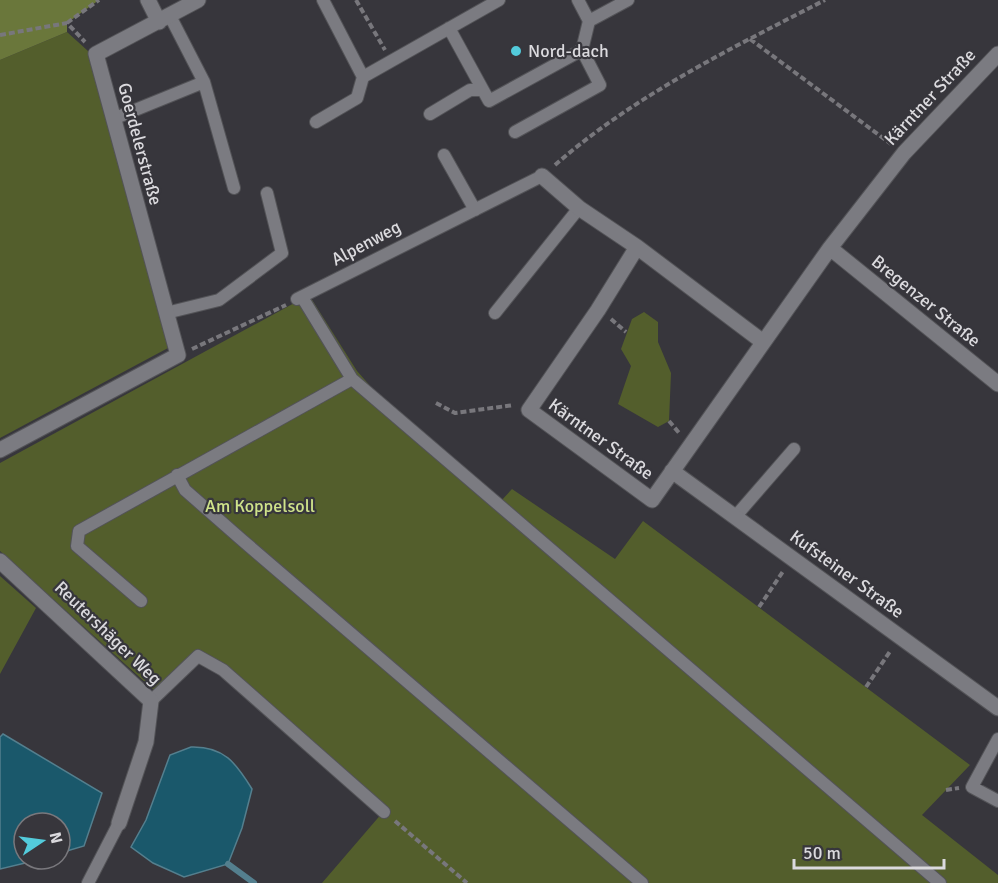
<svg xmlns="http://www.w3.org/2000/svg" width="998" height="883" font-family="Signika,sans-serif">
	<style>
		.green { fill: #535e2c }
		.forest { fill: #6a773b }
		.water { fill: #1a586b; stroke: #547f8e; stroke-width: 1.5 }
		.lines { fill: none; stroke-linecap: round; stroke-linejoin: round }
		.stream { stroke: #547f8e; stroke-width: 6 }
		.lane-casing { stroke: #535357; stroke-width: 14 }
		.street-casing { stroke: #535357; stroke-width: 17 }
		.path { stroke: #78777c; stroke-width: 4; stroke-dasharray: 6 3; stroke-linecap: butt }
		.lane { stroke: #7b7b81; stroke-width: 12 }
		.street { stroke: #7b7b81; stroke-width: 15 }
		.poi-dot { fill: #53cbdb; stroke: #37363c; stroke-width: 2 }
		.labels { text-anchor: middle; stroke-width: 4.5; stroke-linejoin: round; paint-order: stroke }
		.poi-label { font-size: 18px; fill: #dbdade; stroke: #37363c; text-anchor: start }
		.street-label { font-size: 18px; fill: #dbdade; stroke: #37363c }
		.park-label { font-size: 18px; fill: #cfe38a; stroke: #37363c }
	</style>
	<rect width="100%" height="100%" fill="#37363c"/>
	<!-- green -->
	<path class="green" d="M67,32L88,51L168,348L0,438V60Z
		M309,295L357,371L381,398L500,502L512,489L615,559L643,521L970,765L922,815L998,875V883H322L383,812L198,656L157,693L0,551V463Z
		M644,312L658,322V342L671,373L669,421L658,427L618,404L631,366L621,349L632,319Z
		M0,576L36,608L0,674Z"/>
	<!-- forest -->
	<path class="forest" d="M0,0H99L67,23V32L0,60Z"/>
	<!-- water -->
	<path class="water" d="M3,734L102,793L84,846L60,853V823H24V859H42L0,869V737Z
		M191,747C224,746 236,763 252,789L242,828L228,864L184,877L153,863L131,847L146,820L170,755Z"/>
	<g class="lines">
		<!-- stream -->
		<path class="stream" d="M228,864L254,883"/>
		<defs>
			<path id="lane" d="M323,0L363,77L499,0
				M578,0L589,21
				M170,16L204,82L234,188
				M449,28L489,101L582,50L589,21L628,0
				M430,114L470,90H483
				M113,119L204,82
				M316,122L357,98L363,77
				M515,132L600,85L582,50
				M444,155L475,210
				M302,297L352,379L940,883
				M297,299L542,176
				M166,313L219,300L282,253L267,193
				M495,313L579,208
				M177,475L185,490L242,540L642,883
				M735,517L794,449
				M141,601L77,546L79,531L352,379
				M151,701L198,656L223,670L384,812
				M998,739L972,787L998,801
				M88,883L119,823"/>
			<path id="street" d="M148,0L159,22
				M542,176L579,208L637,247L763,342
				M637,247L598,310L529,410L652,500L830,248L904,153L998,54
				M830,248L998,384
				M0,450L178,355L96,54L198,0
				M672,471L998,708
				M0,561L151,701L146,742L119,823"/>
		</defs>
		<!-- lane casing -->
		<use href="#lane" class="lane-casing"/>
		<!-- street casing -->
		<use href="#street" class="street-casing"/>
		<!-- path -->
		<path class="path" d="M356,0L385,50
			M67,23L99,0
			M0,35L67,23L85,42
			M750,39L891,144
			M555,165C635,95 732,48 825,0
			M611,319L626,332
			M192,349L286,305
			M436,403L455,413L514,405
			M669,421L680,434
			M759,607L784,570
			M866,687L891,650
			M946,790L959,788
			M395,821L467,883"/>
		<!-- lane -->
		<use href="#lane" class="lane"/>
		<!-- street -->
		<use href="#street" class="street"/>
	</g>
	<!-- markers -->
	<circle class="poi-dot" cx="516" cy="51" r="6"/>
	<g class="labels">
		<!-- poi labels -->
		<g class="poi-label">
			<text x="528" y="57">Nord-dach</text>
		</g>
		<!-- street labels -->
		<g class="street-label">
			<text transform="translate(930 97) rotate(-47)" y="6">Kärntner Straße</text>
			<text transform="translate(140 144) rotate(75)" y="6">Goerdelerstraße</text>
			<text transform="translate(366 243) rotate(-28)" y="6">Alpenweg</text>
			<text transform="translate(926 301) rotate(39)" y="6">Bregenzer Straße</text>
			<text transform="translate(601 439) rotate(36)" y="6">Kärntner Straße</text>
			<text transform="translate(847 574) rotate(36)" y="6">Kufsteiner Straße</text>
			<text transform="translate(108 633) rotate(44)" y="6">Reutershäger Weg</text>
		</g>
		<!-- park labels -->
		<g class="park-label">
			<text x="260" y="512">Am Koppelsoll</text>
		</g>
	</g>
	<!-- north arrow -->
	<g transform="translate(42 841) rotate(77)"><circle r="28" fill="#37363c" stroke="#79787d" stroke-width="1.5"/>
	<path d="M0-4.5L10 22L0 15L-10 22Z" fill="#53cbdb"/>
	<text y="-9" font-size="16" font-weight="bold" text-anchor="middle" fill="#dbdade">N</text>
	</g>
	<!-- scale -->
	<path d="M794 859v9h150v-9" fill="none" stroke="#dbdade" stroke-width="3"/>
	<text x="803" y="859" font-size="18" fill="#dbdade" stroke="#37363c" stroke-width="4.5" paint-order="stroke">50 m</text>
</svg>
